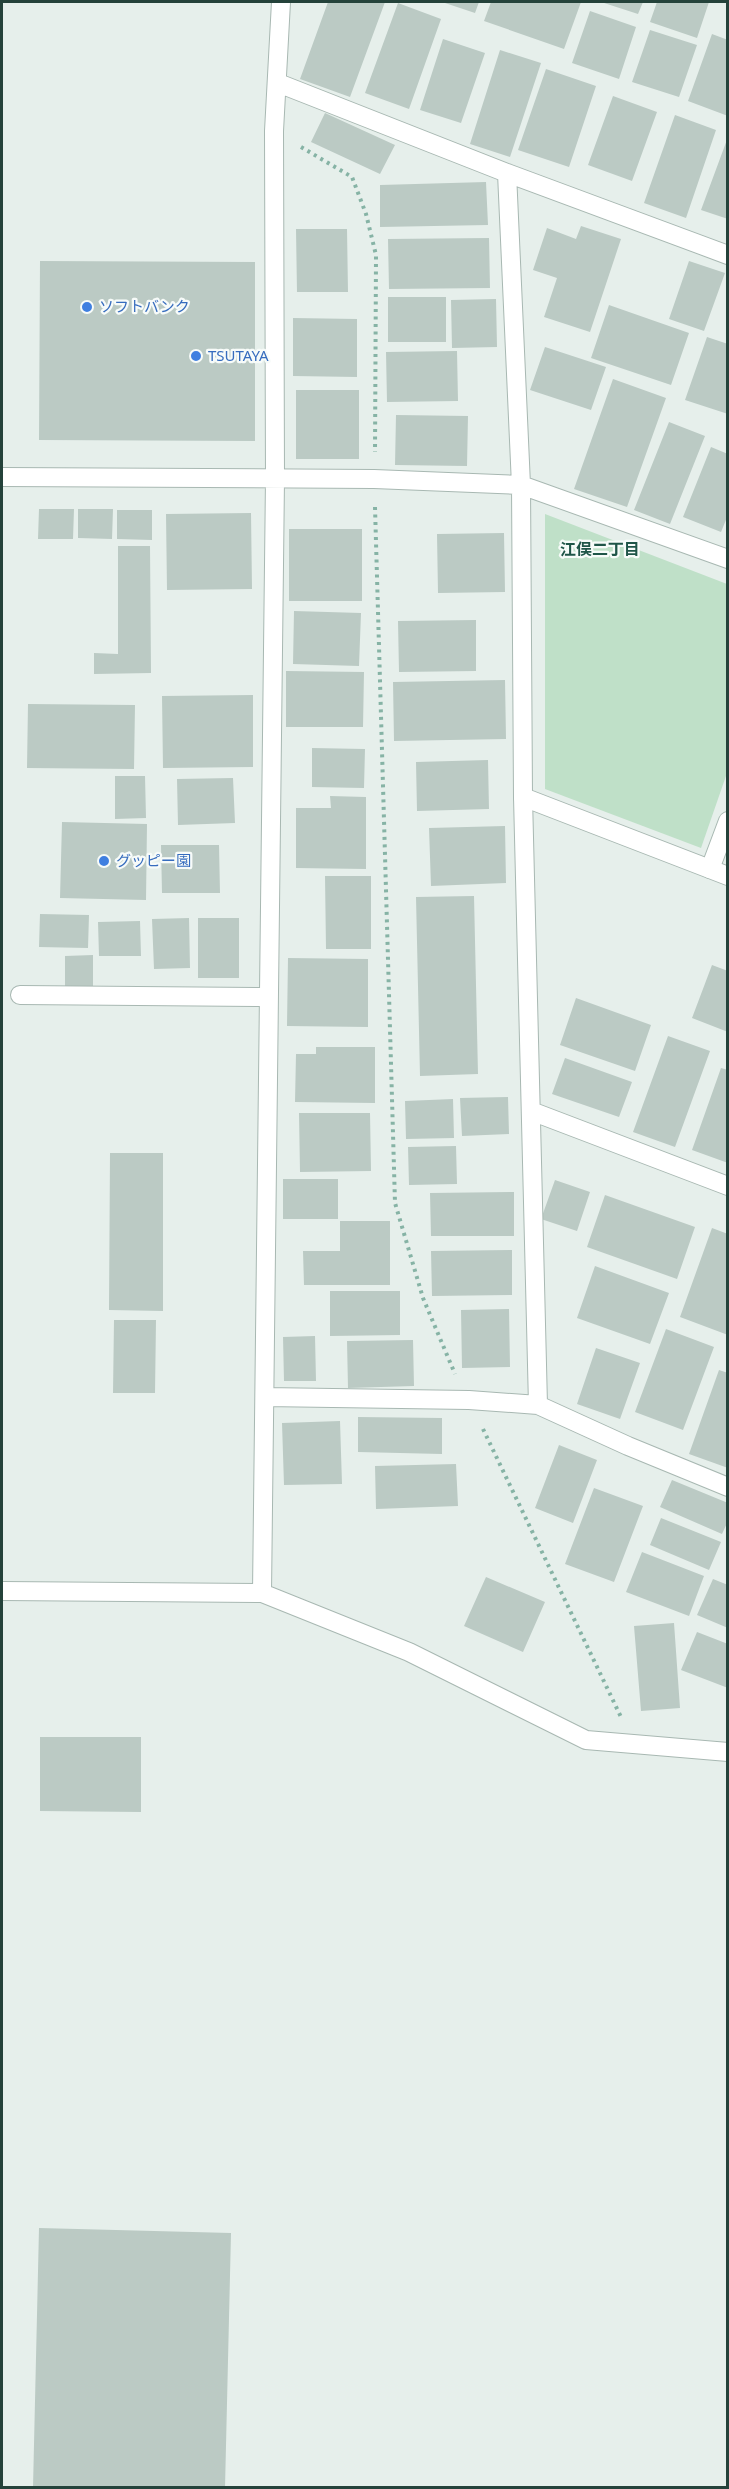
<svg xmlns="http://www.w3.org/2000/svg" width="729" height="2489" font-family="'Noto Sans','Noto Sans JP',sans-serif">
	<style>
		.green { fill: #bfe0c8 }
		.building { fill: #bbcac4 }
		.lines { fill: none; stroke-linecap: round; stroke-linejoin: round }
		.service-casing { stroke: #a8b8b2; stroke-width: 20 }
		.minor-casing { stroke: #a8b8b2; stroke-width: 20 }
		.path { stroke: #86b3a5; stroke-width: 4; stroke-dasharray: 3 4.5; stroke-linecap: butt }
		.service { stroke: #fff; stroke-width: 18 }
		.minor { stroke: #fff; stroke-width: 18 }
		.shop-dot { fill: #3f7fe0; stroke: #f7fbf9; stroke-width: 2 }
		.labels { text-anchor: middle; stroke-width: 4.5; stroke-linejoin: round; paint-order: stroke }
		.shop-label { font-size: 15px; fill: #366cbe; stroke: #f7fbf9; text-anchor: start }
		.neighbourhood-label { font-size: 16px; font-weight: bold; fill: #1f5548; stroke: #f7fbf9 }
	</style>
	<rect width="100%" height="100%" fill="#e6efeb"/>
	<!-- green -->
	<path class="green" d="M545,514L727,584V773L701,848L545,789Z"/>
	<!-- building -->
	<path class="building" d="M328,2H385L350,97L300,79Z
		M442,2H479L475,13Z
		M491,2H581L564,49L484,21Z
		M601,2H643L638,14Z
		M657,2H709L697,38L650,22Z
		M398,3L441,19L409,109L365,93Z
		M590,11L636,27L619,79L572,63Z
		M650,30L697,45L679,97L632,82Z
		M712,34L728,40V116L688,101Z
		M443,39L485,53L461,123L420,110Z
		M500,50L541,63L510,157L470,144Z
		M546,69L596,86L569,167L518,150Z
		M613,96L657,112L632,181L588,165Z
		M325,113L395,145L380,174L311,142Z
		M675,115L716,130L686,218L644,203Z
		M728,137V219L701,210Z
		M486,182L488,225L380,227V185Z
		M581,226L621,239L590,332L544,317L557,278L533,270L547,228L576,239Z
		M296,229H347L348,292H297Z
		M489,238L490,288L389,289L388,239Z
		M40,261L255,262V441L39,440Z
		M689,261L725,273L704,331L669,319Z
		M388,297H446V342H388Z
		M496,299L497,347L452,348L451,300Z
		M609,305L689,333L671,385L591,358Z
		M293,318L357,319V377L293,376Z
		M707,337L728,344V414L685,400Z
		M545,347L606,367L591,410L530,390Z
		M457,351L458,401L387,402L386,352Z
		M613,379L666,398L627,507L574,489Z
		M296,390H359V459H296Z
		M396,415L468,416L467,466L395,465Z
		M669,422L705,436L670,524L634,510Z
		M711,447L728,454V515L721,532L683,517Z
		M39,509H74L73,539H38Z
		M78,509H113L112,539L78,538Z
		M117,510H152V540L117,539Z
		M251,513L252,589L167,590L166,514Z
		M289,529H362V601H289Z
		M504,533L505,592L438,593L437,534Z
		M118,546H150L151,673L94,674V653L118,654Z
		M294,611L361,613L359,666L293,664Z
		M476,620V671L399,672L398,621Z
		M286,671L364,672L363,727H286Z
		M505,680L506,739L394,741L393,682Z
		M253,695V767L163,768L162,696Z
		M28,704L135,705L134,769L27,768Z
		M312,748L365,749L364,788L312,787Z
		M488,760L489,809L417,811L416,762Z
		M115,776H145L146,818L115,819Z
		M233,778L235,823L178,825L177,779Z
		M330,796L366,797V869L296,868V808H331Z
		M62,822L147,824L146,900L60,898Z
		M505,826L506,883L431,886L429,828Z
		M161,845H219L220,893H162Z
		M325,876H371V949H326Z
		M474,896L478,1074L420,1076L416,897Z
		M40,914L89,915L88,948L39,947Z
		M189,918L190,968L154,969L152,919Z
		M198,918H239V978H198Z
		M140,921L141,956H99L98,922Z
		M93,955V987L65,988V956Z
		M288,958L368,959V1027L287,1026Z
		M712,965L728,971V1032L692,1018Z
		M576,998L651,1025L635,1071L560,1045Z
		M668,1036L710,1051L675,1147L633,1132Z
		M316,1047H375V1103L295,1102L296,1054H316Z
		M565,1058L632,1082L619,1117L552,1094Z
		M721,1068L728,1070V1163L692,1150Z
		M508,1097L509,1134L462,1136L460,1098Z
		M453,1099L454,1138L406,1139L405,1101Z
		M299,1113H370L371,1171L300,1172Z
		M456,1146L457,1184L409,1185L408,1147Z
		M110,1153H163V1311L109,1310Z
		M283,1179H338V1219H283Z
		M555,1180L590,1192L577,1231L541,1219Z
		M514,1192V1236H431L430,1193Z
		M605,1195L695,1227L677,1279L587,1247Z
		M340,1221H390V1285H304L303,1251H340Z
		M712,1228L728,1234V1335L680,1317Z
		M512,1250V1295L432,1296L431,1251Z
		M595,1266L669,1293L650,1344L577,1318Z
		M330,1291H400V1335L330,1336Z
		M509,1309L510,1367L462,1368L461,1310Z
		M114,1320H156L155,1393H113Z
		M666,1329L714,1347L683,1430L635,1412Z
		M315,1336L316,1381H284L283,1337Z
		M413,1340L414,1386L348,1388L347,1341Z
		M596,1348L640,1363L620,1419L577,1404Z
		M719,1370L728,1373V1468L689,1454Z
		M358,1417L442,1418V1454L358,1452Z
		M340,1421L342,1484L284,1485L282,1423Z
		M559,1445L597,1460L573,1523L535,1508Z
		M456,1464L458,1506L376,1509L375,1466Z
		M672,1480L728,1503V1521L722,1534L660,1507Z
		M594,1488L643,1506L614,1582L565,1564Z
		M661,1518L721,1542L709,1570L650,1545Z
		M642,1552L704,1576L689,1616L626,1592Z
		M486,1577L545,1602L523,1652L464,1626Z
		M713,1579L728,1585V1628L697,1615Z
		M674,1623L680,1708L641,1711L634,1626Z
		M697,1632L728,1644V1688L681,1670Z
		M40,1737H141V1812L40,1811Z
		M39,2228L231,2233L225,2488H33Z"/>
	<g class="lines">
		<defs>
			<path id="service" d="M278,83L507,173L728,255
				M507,173L521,485L523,797L538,1405
				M2,477L374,479L521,485L728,559
				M710,869L728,821
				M20,995L269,997
				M531,1111L728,1186
				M265,1397L469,1400L538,1405L628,1446L728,1487
				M2,1591L262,1593L409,1652L586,1740L728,1752
				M262,1593L275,479L274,131L281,2"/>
			<path id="minor" d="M523,797L728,876"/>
		</defs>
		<!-- service casing -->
		<use href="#service" class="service-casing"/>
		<!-- minor casing -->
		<use href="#minor" class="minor-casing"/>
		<!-- path -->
		<path class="path" d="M301,147L352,177L366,214L376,255L375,452
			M375,507L395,1203L423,1298L455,1374
			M483,1429L621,1717"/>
		<!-- service -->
		<use href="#service" class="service"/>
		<!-- minor -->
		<use href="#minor" class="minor"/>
	</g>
	<!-- markers -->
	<g class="shop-dot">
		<circle cx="87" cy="307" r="6"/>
		<circle cx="196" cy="356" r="6"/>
		<circle cx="104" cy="861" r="6"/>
	</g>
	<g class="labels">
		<!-- shop labels -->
		<g class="shop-label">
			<text x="99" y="312">ソフトバンク</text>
			<text x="208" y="361">TSUTAYA</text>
			<text x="116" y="866">グッピー園</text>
		</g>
		<!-- neighbourhood labels -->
		<g class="neighbourhood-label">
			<text x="600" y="555">江俣二丁目</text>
		</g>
	</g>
	<!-- border -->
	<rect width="729" height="2489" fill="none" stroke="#24423a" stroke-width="6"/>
</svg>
